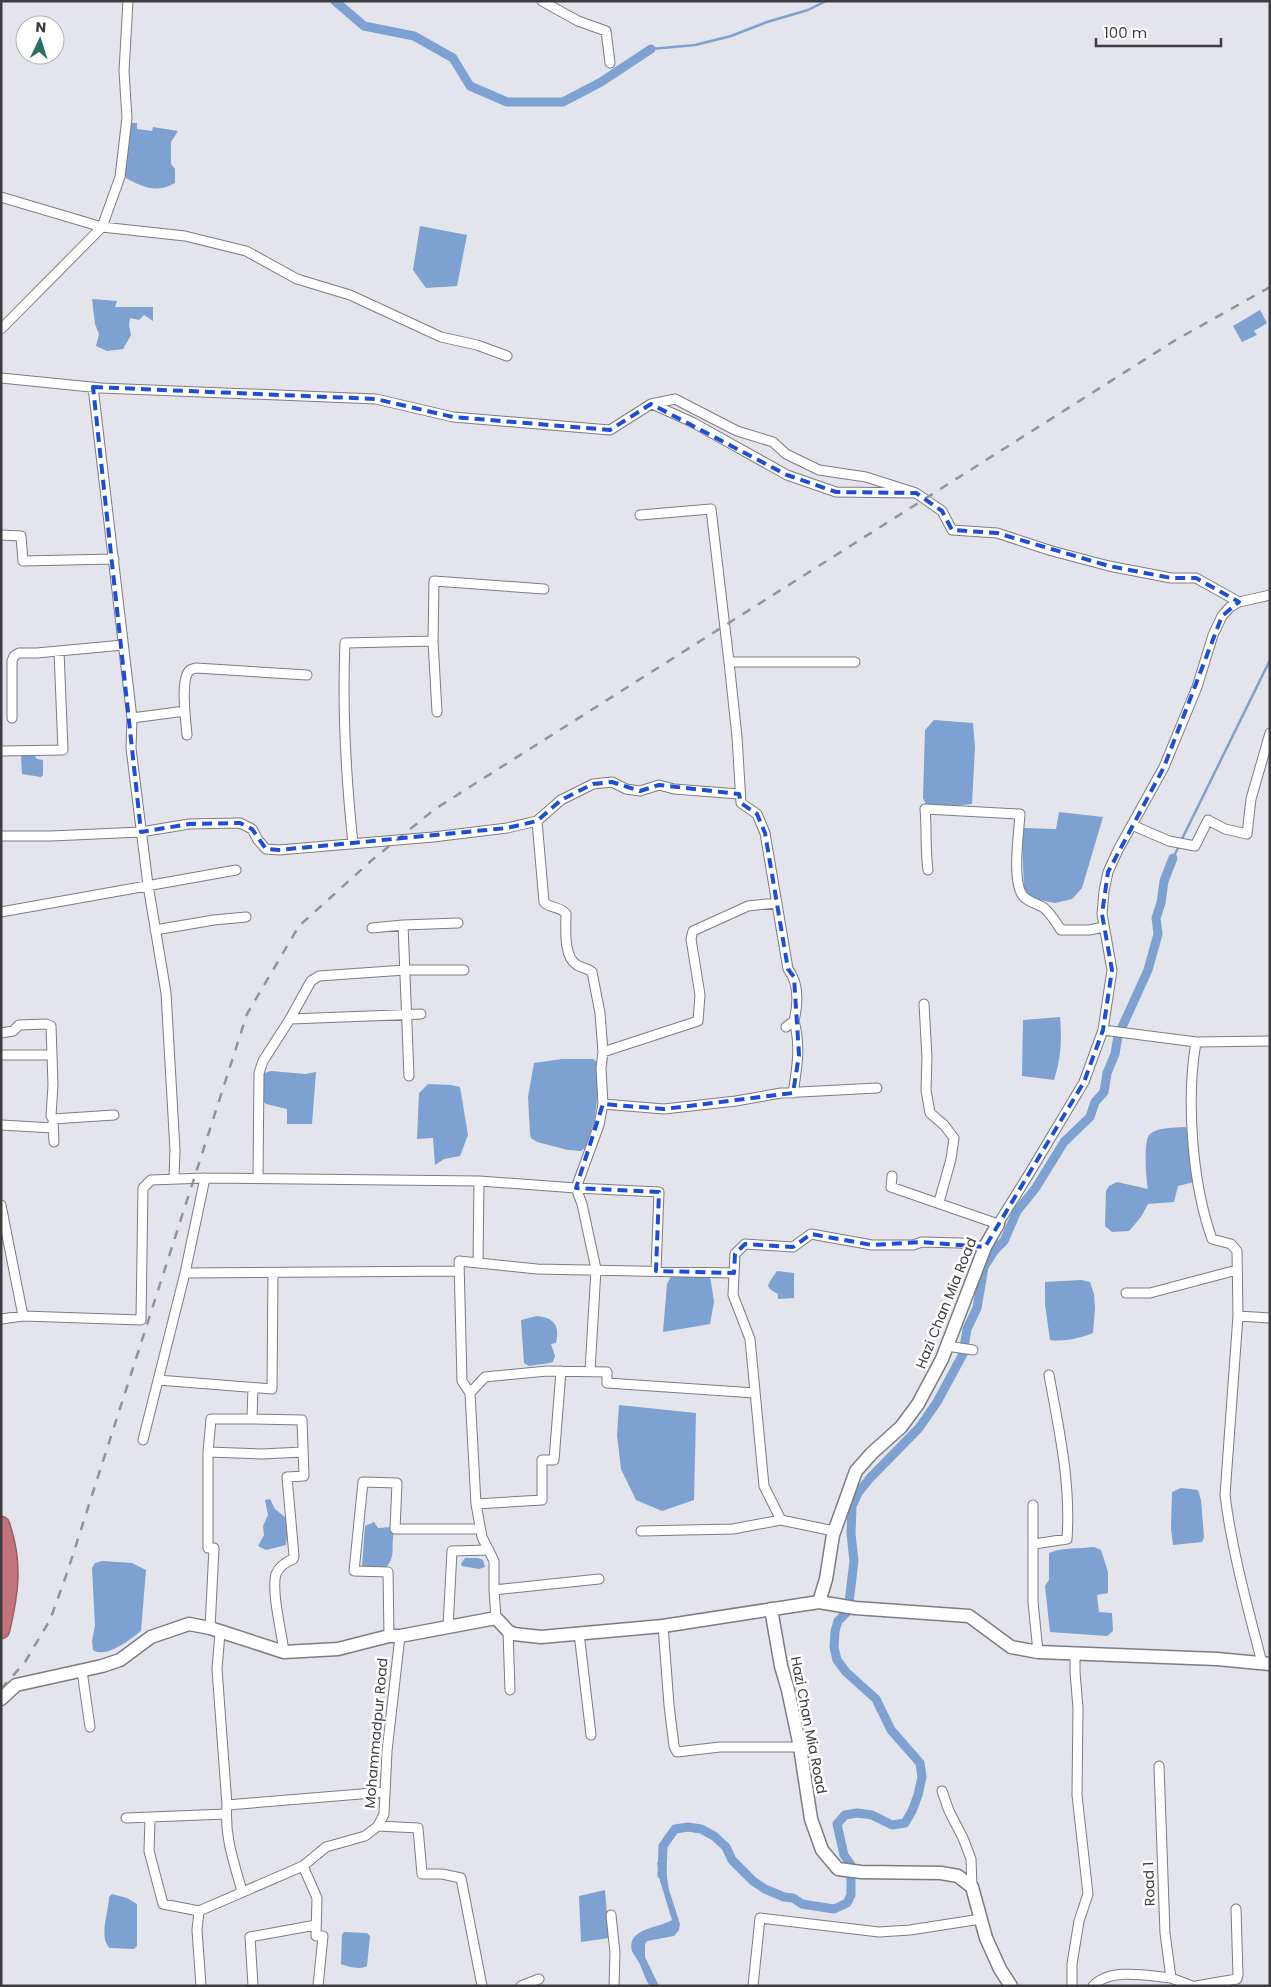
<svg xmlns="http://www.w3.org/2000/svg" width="1271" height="1987" font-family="Poppins,sans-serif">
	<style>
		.water { fill: #7da1d1 }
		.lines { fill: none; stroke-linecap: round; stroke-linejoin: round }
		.stream { stroke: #7da1d1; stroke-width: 2.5 }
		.canal { stroke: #7da1d1; stroke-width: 9 }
		.street-casing { stroke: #7c7c84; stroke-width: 11 }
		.secondary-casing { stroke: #7c7c84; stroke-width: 15 }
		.highway-casing { stroke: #946166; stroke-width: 19 }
		.street { stroke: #fff; stroke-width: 9 }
		.secondary { stroke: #fff; stroke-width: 12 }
		.highway { stroke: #c3747a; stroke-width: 16 }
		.rail { stroke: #929398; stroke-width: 2.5; stroke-dasharray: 9 9; stroke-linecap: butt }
		.marked { fill: none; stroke: #1d4ed8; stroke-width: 4; stroke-dasharray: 10 6; stroke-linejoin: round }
		.labels { text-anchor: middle; stroke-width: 5; stroke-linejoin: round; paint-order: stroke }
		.street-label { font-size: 14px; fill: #3d3d40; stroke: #fff }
	</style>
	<rect width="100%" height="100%" fill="#e3e4ec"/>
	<!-- water -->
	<path class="water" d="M131,123H137V129L152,131L153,127L178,131L171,142V164L175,169V183C157,193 144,188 126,178L123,168Z
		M420,226L467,235L457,286L426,288L413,270Z
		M92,299L117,301L115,307H153V321L144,315L139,320L130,318L129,325L131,335L123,349L107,351L96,346L99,334L95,324Z
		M1260,310L1267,323L1254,331L1257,335L1242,342L1233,326Z
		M934,720L973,723L975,747L972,804L954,806L926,804L923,798L925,730Z
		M34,755L37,759L43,760V775L41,777L22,774L21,756Z
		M1059,812L1103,817L1082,888L1072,899L1055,903L1033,899L1024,890L1022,839L1024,828L1056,829Z
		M1060,1017C1062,1040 1061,1058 1054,1080L1022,1076L1023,1020Z
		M562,1059H593L597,1062L598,1094L594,1122L585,1148L581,1151L568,1150L537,1142L531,1138L530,1134L528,1097L534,1063Z
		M271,1071L305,1074L316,1072L312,1124H287V1109L266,1104L260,1098L261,1074Z
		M428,1084L451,1085L460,1087L468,1135L460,1156L444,1159L435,1165L433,1138L417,1139L419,1093Z
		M1185,1127L1191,1133L1194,1182L1178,1186L1174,1202L1148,1204L1141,1217L1129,1231L1112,1232L1105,1226L1106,1191L1109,1186L1117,1182L1148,1189C1146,1179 1143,1139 1150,1134C1158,1127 1175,1128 1185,1127Z
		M777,1271L794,1273V1298L778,1299V1294L771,1290L768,1286L770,1281Z
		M673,1272L710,1276L714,1302L710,1324L663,1332L667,1284Z
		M1081,1280L1090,1282L1094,1294L1095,1309L1093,1333C1081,1338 1063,1342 1050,1340L1045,1304V1282Z
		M537,1316C554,1318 560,1325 556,1343L551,1344L555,1356L553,1362L550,1363L529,1366L524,1363L521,1320Z
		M619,1405L696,1413L694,1500L662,1511L636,1500L621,1469L617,1435Z
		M1181,1488L1198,1490L1201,1500L1204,1537L1202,1542L1173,1545L1171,1528L1172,1492Z
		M270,1499L275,1509L286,1518L288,1527L286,1545L266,1550L258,1546L264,1535L263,1526L268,1515L265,1500Z
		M374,1522L378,1528L392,1527L395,1530C389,1545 398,1555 385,1569L380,1567L369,1570L362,1566L365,1526Z
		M1094,1547L1101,1550L1108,1572V1593L1097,1595L1099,1612L1112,1613L1113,1631L1107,1636L1050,1632L1045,1586L1049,1580V1553C1064,1547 1078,1549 1094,1547Z
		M465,1558H478L483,1560L485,1567L479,1569L462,1566L461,1564Z
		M102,1561L132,1563L146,1570L141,1631C131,1639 106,1659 93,1650L92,1641L95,1626L92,1568L95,1563Z
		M657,1862L665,1864L669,1890L680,1924L679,1930L674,1936L647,1941L645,1944V1957L659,1986H650C644,1978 643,1969 638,1961C636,1957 633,1954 632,1951C626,1928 660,1928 672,1920L660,1881Z
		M605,1890L609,1938L581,1942L579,1896Z
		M112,1894L127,1898L137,1904V1946L134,1949L110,1948C98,1938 109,1911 109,1897Z
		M344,1932L367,1933L370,1936L367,1966C360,1970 349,1967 341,1964L342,1935Z"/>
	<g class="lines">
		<!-- stream -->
		<path class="stream" d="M651,49L695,45L731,36L767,22L808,10L826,1
			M1181,841L1270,660
			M1173,858L1179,846"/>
		<!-- canal -->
		<path class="canal" d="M335,1L364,26L414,36L453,58L470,86L507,102H563L601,82L651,49
			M662,1875L663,1846L675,1829L688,1827L701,1829L714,1836L726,1847L732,1860L753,1881L765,1889L784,1897L793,1898L802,1904L834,1909L847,1903L851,1895V1865L844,1855L837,1824L845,1815L857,1813L872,1815L892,1825L905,1823L912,1811L918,1795L922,1777L920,1763L891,1730L876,1699L846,1672L837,1660L834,1647L835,1631L838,1621L848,1611L850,1594L854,1561L851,1534L852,1506L858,1493L870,1478L919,1428L937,1402L963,1354L967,1329L977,1308L984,1267L994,1251L1004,1241L1017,1211L1035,1189L1064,1142L1090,1117L1095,1102L1104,1092L1107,1073L1115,1054L1118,1036L1148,970L1158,934L1156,918L1161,903L1164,881L1173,858"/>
		<defs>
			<path id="street" d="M542,1L578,21L606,31L610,63
				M1,197L102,227L120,177L127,118L124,71L128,1
				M1,329L102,227L185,236L246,251L297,279L350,295L441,337L477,345L507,356
				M1,378L101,388L376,399L453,417L610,430L651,404L675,399L737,431L773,442L786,454L819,470L866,477L916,493
				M93,387L132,718L131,748L148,885L166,993L175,1150L174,1178
				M652,404L692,422L787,475L836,492L916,493L942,511L952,530L997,533L1052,551L1109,566L1171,578H1196L1239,602
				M640,515L711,509L729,662
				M1,535L21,536L23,561L114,559
				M433,641L437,712
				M12,718V661L14,656L19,653H37L123,645
				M132,718L185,711
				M187,735C186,722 180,681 189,671C191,669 193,669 196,668L307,675
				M1,751L63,750L59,651
				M537,821L544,902C550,909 561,906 566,914C566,928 563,957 577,965C582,968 587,968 592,972L600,1013L603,1052L601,1068L603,1104L599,1125L576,1188L659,1192L656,1271
				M1132,825L1169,841L1195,846L1208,820L1225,829L1247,834L1251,799L1270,733
				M1,836H51L141,832L189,824L240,823L252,829L258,840L266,849L279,850L433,837L507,828L537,821L561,800L593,784L612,782L626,789L640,791L659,785L674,789L739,794
				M353,844C346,777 342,710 345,643L433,641L434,581L544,589
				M928,870C925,849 927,829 925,809L1020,814C1019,832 1011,885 1024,897C1029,902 1038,904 1044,908C1051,914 1056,922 1061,930H1089L1104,927
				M1,912L236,870
				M372,928L403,925
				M155,930L214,920L246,917
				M924,1004L927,1057L926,1090L930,1113L944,1125L954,1138L951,1159L939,1202
				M290,1019L421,1014
				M786,1027L794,1021C798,1004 799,983 788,969L765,833L757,814L741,803L737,737L729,662H855
				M1103,1030L1196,1042L1270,1041
				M1,1033L13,1031L19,1025L46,1024L51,1026L53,1085L51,1116L53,1119L114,1115
				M1196,1042C1186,1100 1192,1183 1212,1239L1231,1244L1237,1251L1238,1316L1225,1495C1232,1552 1248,1608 1262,1663
				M603,1052L698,1021L700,995L691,939L693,931L748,906L777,903
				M1,1055H52
				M409,1076L403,925L458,923
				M793,1093C797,1068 801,1046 794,1021
				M603,1104L664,1109L736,1101L781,1093L877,1088
				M53,1122L54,1142
				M1,1125L53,1128
				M892,1176L891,1187L998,1224L1029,1174L1084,1082L1103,1030L1112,970L1102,914L1104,891L1108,872L1118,850L1164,767L1197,687L1213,635L1222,616L1230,607L1239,602L1270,595
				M258,1178L259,1073L263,1061L290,1019L311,981L319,976L405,970H464
				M1,1205L23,1316
				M478,1262L479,1181
				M185,1273L459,1271
				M1126,1293H1150L1237,1270
				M1238,1316L1270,1318
				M1,1319L23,1316L141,1320L143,1188L151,1180L205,1178L479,1181L576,1188L582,1204L596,1269L590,1371
				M947,1346L973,1350
				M158,1380L272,1389L273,1273
				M253,1388L252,1419L302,1420L304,1476L287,1477L294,1556L293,1559C286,1562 279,1567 276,1574C271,1591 282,1634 284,1652
				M470,1393L485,1377L547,1371L607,1372V1383L755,1393
				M143,1440L185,1273L205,1178
				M208,1452L211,1419H252
				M476,1504L542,1500V1460H554L561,1371
				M1033,1505V1602L1038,1652
				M641,1531L733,1529L781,1520
				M833,1535L829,1530L781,1520L764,1486L750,1339L733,1295L735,1254L745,1244L793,1247L811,1234L872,1245H913L922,1242L960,1243L985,1247
				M1034,1544L1067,1539C1071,1483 1059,1430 1049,1375
				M494,1590L599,1579
				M496,1618L494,1590V1561L482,1537L476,1504L470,1393L462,1381L459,1261L537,1269L734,1273
				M663,1626L669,1705L674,1746L677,1752L720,1747H800
				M448,1627L452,1551L489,1550
				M210,1628L214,1548H208V1452L262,1454L303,1452
				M508,1631L510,1690
				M220,1633L217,1669L227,1805C224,1835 234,1863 242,1891
				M579,1633L591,1735
				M389,1636L388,1572L354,1571L363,1482L397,1483L395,1529H480
				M82,1671L90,1727
				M1159,1766L1165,1933L1171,1978L1192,1986
				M942,1791L949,1811L963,1838L971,1859L972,1887
				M227,1805L385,1792
				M126,1818L226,1814
				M150,1819L149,1851L163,1904L199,1911
				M378,1826L418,1828L422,1874H442L461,1878L482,1986
				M303,1866L317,1898L316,1936H323L318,1986
				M611,1915L615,1953L614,1986
				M201,1986L197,1930L199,1911L303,1866L326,1847L365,1836L378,1826L384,1814L387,1751L400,1636
				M253,1986L250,1937L316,1925
				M521,1986L539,1979
				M753,1986L760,1918L879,1932L910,1930L981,1919
				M1072,1986V1964L1079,1921L1088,1894L1077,1795L1078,1708L1075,1672V1653
				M1093,1986C1111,1967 1148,1976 1171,1978
				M1196,1986L1237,1979L1238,1975L1236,1909"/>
			<path id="secondary" d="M819,1602L826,1579L833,1535L856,1471L872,1453L901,1427L918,1404L942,1359L985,1247L998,1224
				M771,1609L781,1666L788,1690L800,1747L811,1819L822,1850L838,1869L861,1872L941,1873L958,1876L972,1887L986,1938L1000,1969L1011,1986
				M1,1699L16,1685L102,1666L120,1660L151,1637L189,1624L210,1628L284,1652L338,1649L389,1636H400L496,1618L508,1631L514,1634L541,1637L663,1626L819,1602L855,1608L969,1616L1011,1647L1038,1652L1217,1659L1270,1664"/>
			<path id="highway" d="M1,1525C14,1563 10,1592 1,1630"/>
		</defs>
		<!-- street casing -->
		<use href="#street" class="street-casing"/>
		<!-- secondary casing -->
		<use href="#secondary" class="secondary-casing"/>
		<!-- highway casing -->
		<use href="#highway" class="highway-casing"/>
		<!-- street -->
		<use href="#street" class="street"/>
		<!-- secondary -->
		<use href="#secondary" class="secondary"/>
		<!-- highway -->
		<use href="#highway" class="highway"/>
		<!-- rail -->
		<path class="rail" d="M1,1689L25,1662L50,1620L67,1573L247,1014L299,926L372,860L435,809L1174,341L1270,287"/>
	</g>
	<!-- marked area -->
	<path class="marked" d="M93,387L376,399L453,417L610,430L651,404L787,475L836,492L916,493L942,511L952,530L997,533L1109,566L1171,578H1196L1239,602L1222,616L1164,767L1108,872L1102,914L1112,970L1103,1030L1084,1082L985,1247L922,1242L872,1245L811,1234L793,1247L745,1244L735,1254L734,1273L656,1271L659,1192L576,1188L603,1104L664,1109L793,1093L799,1055L794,977L788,969L765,833L757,814L741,803L739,794L659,785L640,791L612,782L593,784L561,800L537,821L507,828L279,850L266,849L252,829L240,823L189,824L141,832Z"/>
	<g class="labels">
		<!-- street labels -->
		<g class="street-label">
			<text transform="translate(946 1303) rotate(-68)" y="5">Hazi Chan Mia Road</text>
			<text transform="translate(809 1725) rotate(79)" y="5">Hazi Chan Mia Road</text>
			<text transform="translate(376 1733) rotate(-85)" y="5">Mohammadpur Road</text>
			<text transform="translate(1149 1884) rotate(-92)" y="5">Road 1</text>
		</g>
	</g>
	<!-- border -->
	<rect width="1271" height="1987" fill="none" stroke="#3d3d40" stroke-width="5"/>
	<!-- north arrow -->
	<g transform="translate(40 40) rotate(4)"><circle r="24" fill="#ffffff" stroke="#b1b1b3"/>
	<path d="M0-4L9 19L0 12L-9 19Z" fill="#297066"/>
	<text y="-8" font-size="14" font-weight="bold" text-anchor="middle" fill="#3d3d40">N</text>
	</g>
	<!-- scale -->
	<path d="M1096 38v8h125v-8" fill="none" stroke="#3d3d40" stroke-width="2.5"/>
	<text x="1104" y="38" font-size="15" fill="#3d3d40" stroke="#ffffff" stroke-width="4" paint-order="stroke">100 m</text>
</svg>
